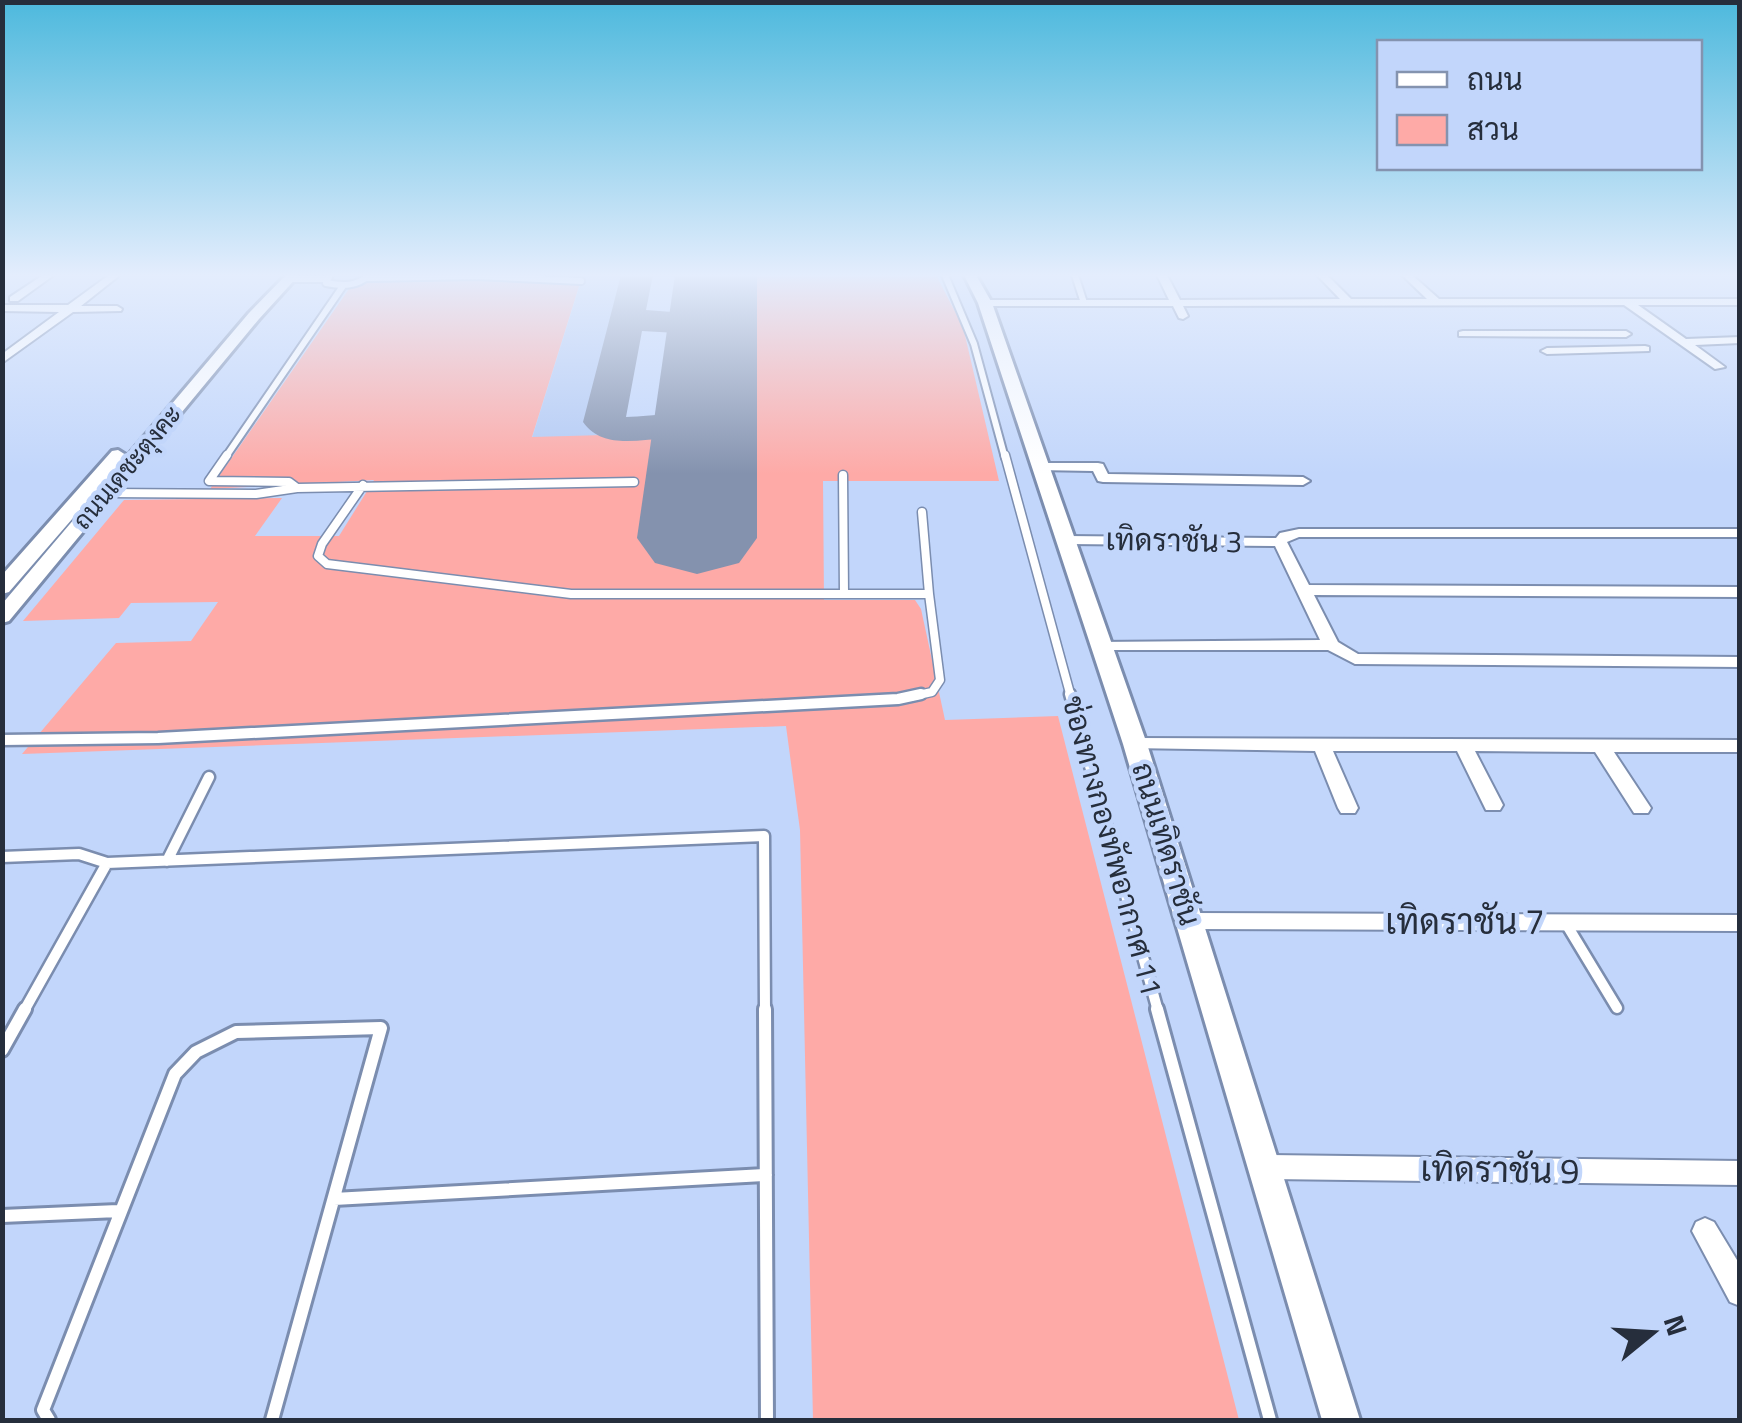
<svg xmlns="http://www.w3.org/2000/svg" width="1742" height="1423" font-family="'Titillium Web',Sarabun,sans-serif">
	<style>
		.built { fill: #b3caf4 }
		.green { fill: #feaaa7 }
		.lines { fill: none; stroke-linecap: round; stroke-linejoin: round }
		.taxiway { fill: #8492ae; fill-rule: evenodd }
		.runway { fill: #8492ae; fill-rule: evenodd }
		.service-far3-casing { stroke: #7b8daf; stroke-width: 10 }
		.service-far2-casing { stroke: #7b8daf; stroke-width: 11 }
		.service-far1-casing { stroke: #7b8daf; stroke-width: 15 }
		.service-casing { stroke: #7b8daf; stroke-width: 18 }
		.minor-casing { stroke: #7b8daf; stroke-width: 4 }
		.tertiary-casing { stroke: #7b8daf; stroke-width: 6 }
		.service-far3 { stroke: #fff; stroke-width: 6 }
		.service-far2 { stroke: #fff; stroke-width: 8 }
		.service-far1 { stroke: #fff; stroke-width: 10 }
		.service { stroke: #fff; stroke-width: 12 }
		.minor { fill: #fff; fill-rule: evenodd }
		.tertiary { fill: #fff; fill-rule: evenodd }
		.labels { text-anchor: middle; stroke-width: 9; stroke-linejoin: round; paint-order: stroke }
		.far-street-label { font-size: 25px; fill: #262e3c; stroke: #c2d6fb }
		.street-label { font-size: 30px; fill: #262e3c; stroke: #c2d6fb }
		.near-street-label { font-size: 35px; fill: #262e3c; stroke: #c2d6fb }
	</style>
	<rect width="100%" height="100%" fill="#c2d6fb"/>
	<!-- built -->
	<path class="built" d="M583,275H645L637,317L690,316L689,327L638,328L620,418L679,417L676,433L532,438Z"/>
	<!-- green -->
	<path class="green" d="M739,275H936L963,327L999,481H823L824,600H915L921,609L945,720L1058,716L1239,1420H813L800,830L786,726L22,754L116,643L191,641L218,602L131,603L119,618L23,621L124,500L282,498L255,536H339L374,480L210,489L349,289L366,283L504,278L580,283L532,437L676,433L664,544L729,543Z"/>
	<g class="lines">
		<!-- taxiway -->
		<path class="taxiway" d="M621,275H653L646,310L725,316L730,324L725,332L712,335L642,331L626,417C655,417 705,404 725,433L719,442C703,446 696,441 680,439C648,435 606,454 583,422Z"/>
		<!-- runway -->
		<path class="runway" d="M675,275H757V538L739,563L697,574L655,563L637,538Z"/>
		<defs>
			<path id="service-far3" d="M330,275L326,283C342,286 357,287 369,275
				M945,275L974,344L1005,458
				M1075,275L1084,303
				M368,278L476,276L581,281
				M289,279H325
				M225,458L343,286"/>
			<path id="service-far2" d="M227,455L209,481L289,482L297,488L634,482
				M1005,455L1071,697
				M843,475L844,594
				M363,485L322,544L318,556L327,564L571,594H929L940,680L932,692L909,697
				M106,493L256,494L297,488
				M922,512L929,594"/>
			<path id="service-far1" d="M1070,694L1158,1011
				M2,740L158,738L898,699L921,694
				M2,857L79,854L107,863L764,836L765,1011
				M167,861L209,777
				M1565,922L1617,1008
				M24,1011L107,863"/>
			<path id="service" d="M765,1009L767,1420
				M1157,1009L1270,1420
				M2,1050L25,1009
				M334,1199L766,1175
				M2,1216L118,1211
				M49,1420L43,1410L175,1074L196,1052L236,1032L381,1028L272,1420"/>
			<path id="minor" d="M43,275H54L18,301H10V297Z
				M109,275H120L81,306H117L122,309L121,311L73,312L2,363V354L59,312L2,311V305H68Z
				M1157,275H1167L1180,300L1340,299L1317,275H1327L1351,299H1427L1402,275H1412L1439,299H1740V305H1638L1686,339L1740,337V343L1695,345L1725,367L1715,369L1624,305L1183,306L1188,316L1183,319L1179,318L1173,306H985L980,303L985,300H1169Z
				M1463,331H1626L1631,334L1626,337L1459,336V332Z
				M1645,346L1649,347V351L1547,354L1541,351L1547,348Z
				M1042,463H1098L1103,464L1108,474L1303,477L1310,481L1303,485L1103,482L1098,481L1093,471L1037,470V464Z
				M1299,529H1740V537H1299L1287,542L1309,585L1740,587V597L1314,595L1338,642L1358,654L1740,657V667L1355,664L1328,650H1102L1096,648L1094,645L1096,642L1320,640L1275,546L1067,544L1060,540L1067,536L1276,538L1280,533Z
				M1135,738L1740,740V752H1614L1651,808L1648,813H1634L1595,752L1475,751L1503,805L1500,810H1486L1457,751H1333L1358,808L1355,813H1341L1338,808L1315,751L1129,748L1126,744Z
				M1190,913L1740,915V931L1190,929L1183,927L1179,921L1183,915Z
				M1261,1155L1740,1161V1185L1261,1179L1252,1175L1248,1167L1252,1159Z
				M1705,1218L1714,1222L1740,1265V1306L1730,1302L1692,1231L1696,1222Z"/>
			<path id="tertiary" d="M286,275H299L259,319L9,621L2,623V604L249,313Z
				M964,275H976L992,303L1147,744L1360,1420H1322L1123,744L978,303Z
				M118,450L126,455L124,459L9,592L2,594V575L112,451Z"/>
		</defs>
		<!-- service-far3 casing -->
		<use href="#service-far3" class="service-far3-casing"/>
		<!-- service-far2 casing -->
		<use href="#service-far2" class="service-far2-casing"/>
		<!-- service-far1 casing -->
		<use href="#service-far1" class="service-far1-casing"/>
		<!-- service casing -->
		<use href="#service" class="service-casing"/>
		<!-- minor casing -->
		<use href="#minor" class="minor-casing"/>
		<!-- tertiary casing -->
		<use href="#tertiary" class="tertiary-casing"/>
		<!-- service-far3 -->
		<use href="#service-far3" class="service-far3"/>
		<!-- service-far2 -->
		<use href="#service-far2" class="service-far2"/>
		<!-- service-far1 -->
		<use href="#service-far1" class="service-far1"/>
		<!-- service -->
		<use href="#service" class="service"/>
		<!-- minor -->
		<use href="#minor" class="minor"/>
		<!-- tertiary -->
		<use href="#tertiary" class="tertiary"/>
	</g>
	<!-- sky -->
	<linearGradient id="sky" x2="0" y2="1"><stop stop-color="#4db9dd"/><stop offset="0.58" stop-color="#e4edfd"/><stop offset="1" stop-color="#e4edfd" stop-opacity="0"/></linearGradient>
	<rect width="1742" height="474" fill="url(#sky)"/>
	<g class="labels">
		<!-- far-street labels -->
		<g class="far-street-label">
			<text transform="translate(127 467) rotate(-50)" y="9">ถนนเดชะตุงคะ</text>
		</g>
		<!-- street labels -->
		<g class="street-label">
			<text transform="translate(1174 541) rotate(1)" y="10">เทิดราชัน 3</text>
			<text transform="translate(1166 844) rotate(73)" y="10">ถนนเทิดราชัน</text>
			<text transform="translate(1112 846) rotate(75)" y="10">ช่องทางกองทัพอากาศ 11</text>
		</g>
		<!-- near-street labels -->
		<g class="near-street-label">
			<text x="1465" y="934">เทิดราชัน 7</text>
			<text transform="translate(1500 1170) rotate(1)" y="12">เทิดราชัน 9</text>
		</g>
	</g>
	<!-- border -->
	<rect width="1742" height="1423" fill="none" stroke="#262e3c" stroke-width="10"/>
	<!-- legend -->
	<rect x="1377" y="40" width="325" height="130" fill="#c2d6fb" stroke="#8493af" stroke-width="2.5"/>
	<rect x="1397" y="72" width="50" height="15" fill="#ffffff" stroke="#8493af" stroke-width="2.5"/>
	<text x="1467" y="90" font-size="30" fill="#262e3c">ถนน</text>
	<rect x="1397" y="115" width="50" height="30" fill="#feaaa7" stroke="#8493af" stroke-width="2.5"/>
	<text x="1467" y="140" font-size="30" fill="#262e3c">สวน</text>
	<!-- north arrow -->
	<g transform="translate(1652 1333) rotate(72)" stroke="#c2d6fb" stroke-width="8" paint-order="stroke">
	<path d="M0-8L18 38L0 25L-18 38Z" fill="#262e3c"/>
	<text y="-15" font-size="28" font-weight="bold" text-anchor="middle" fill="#262e3c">N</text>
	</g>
</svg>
